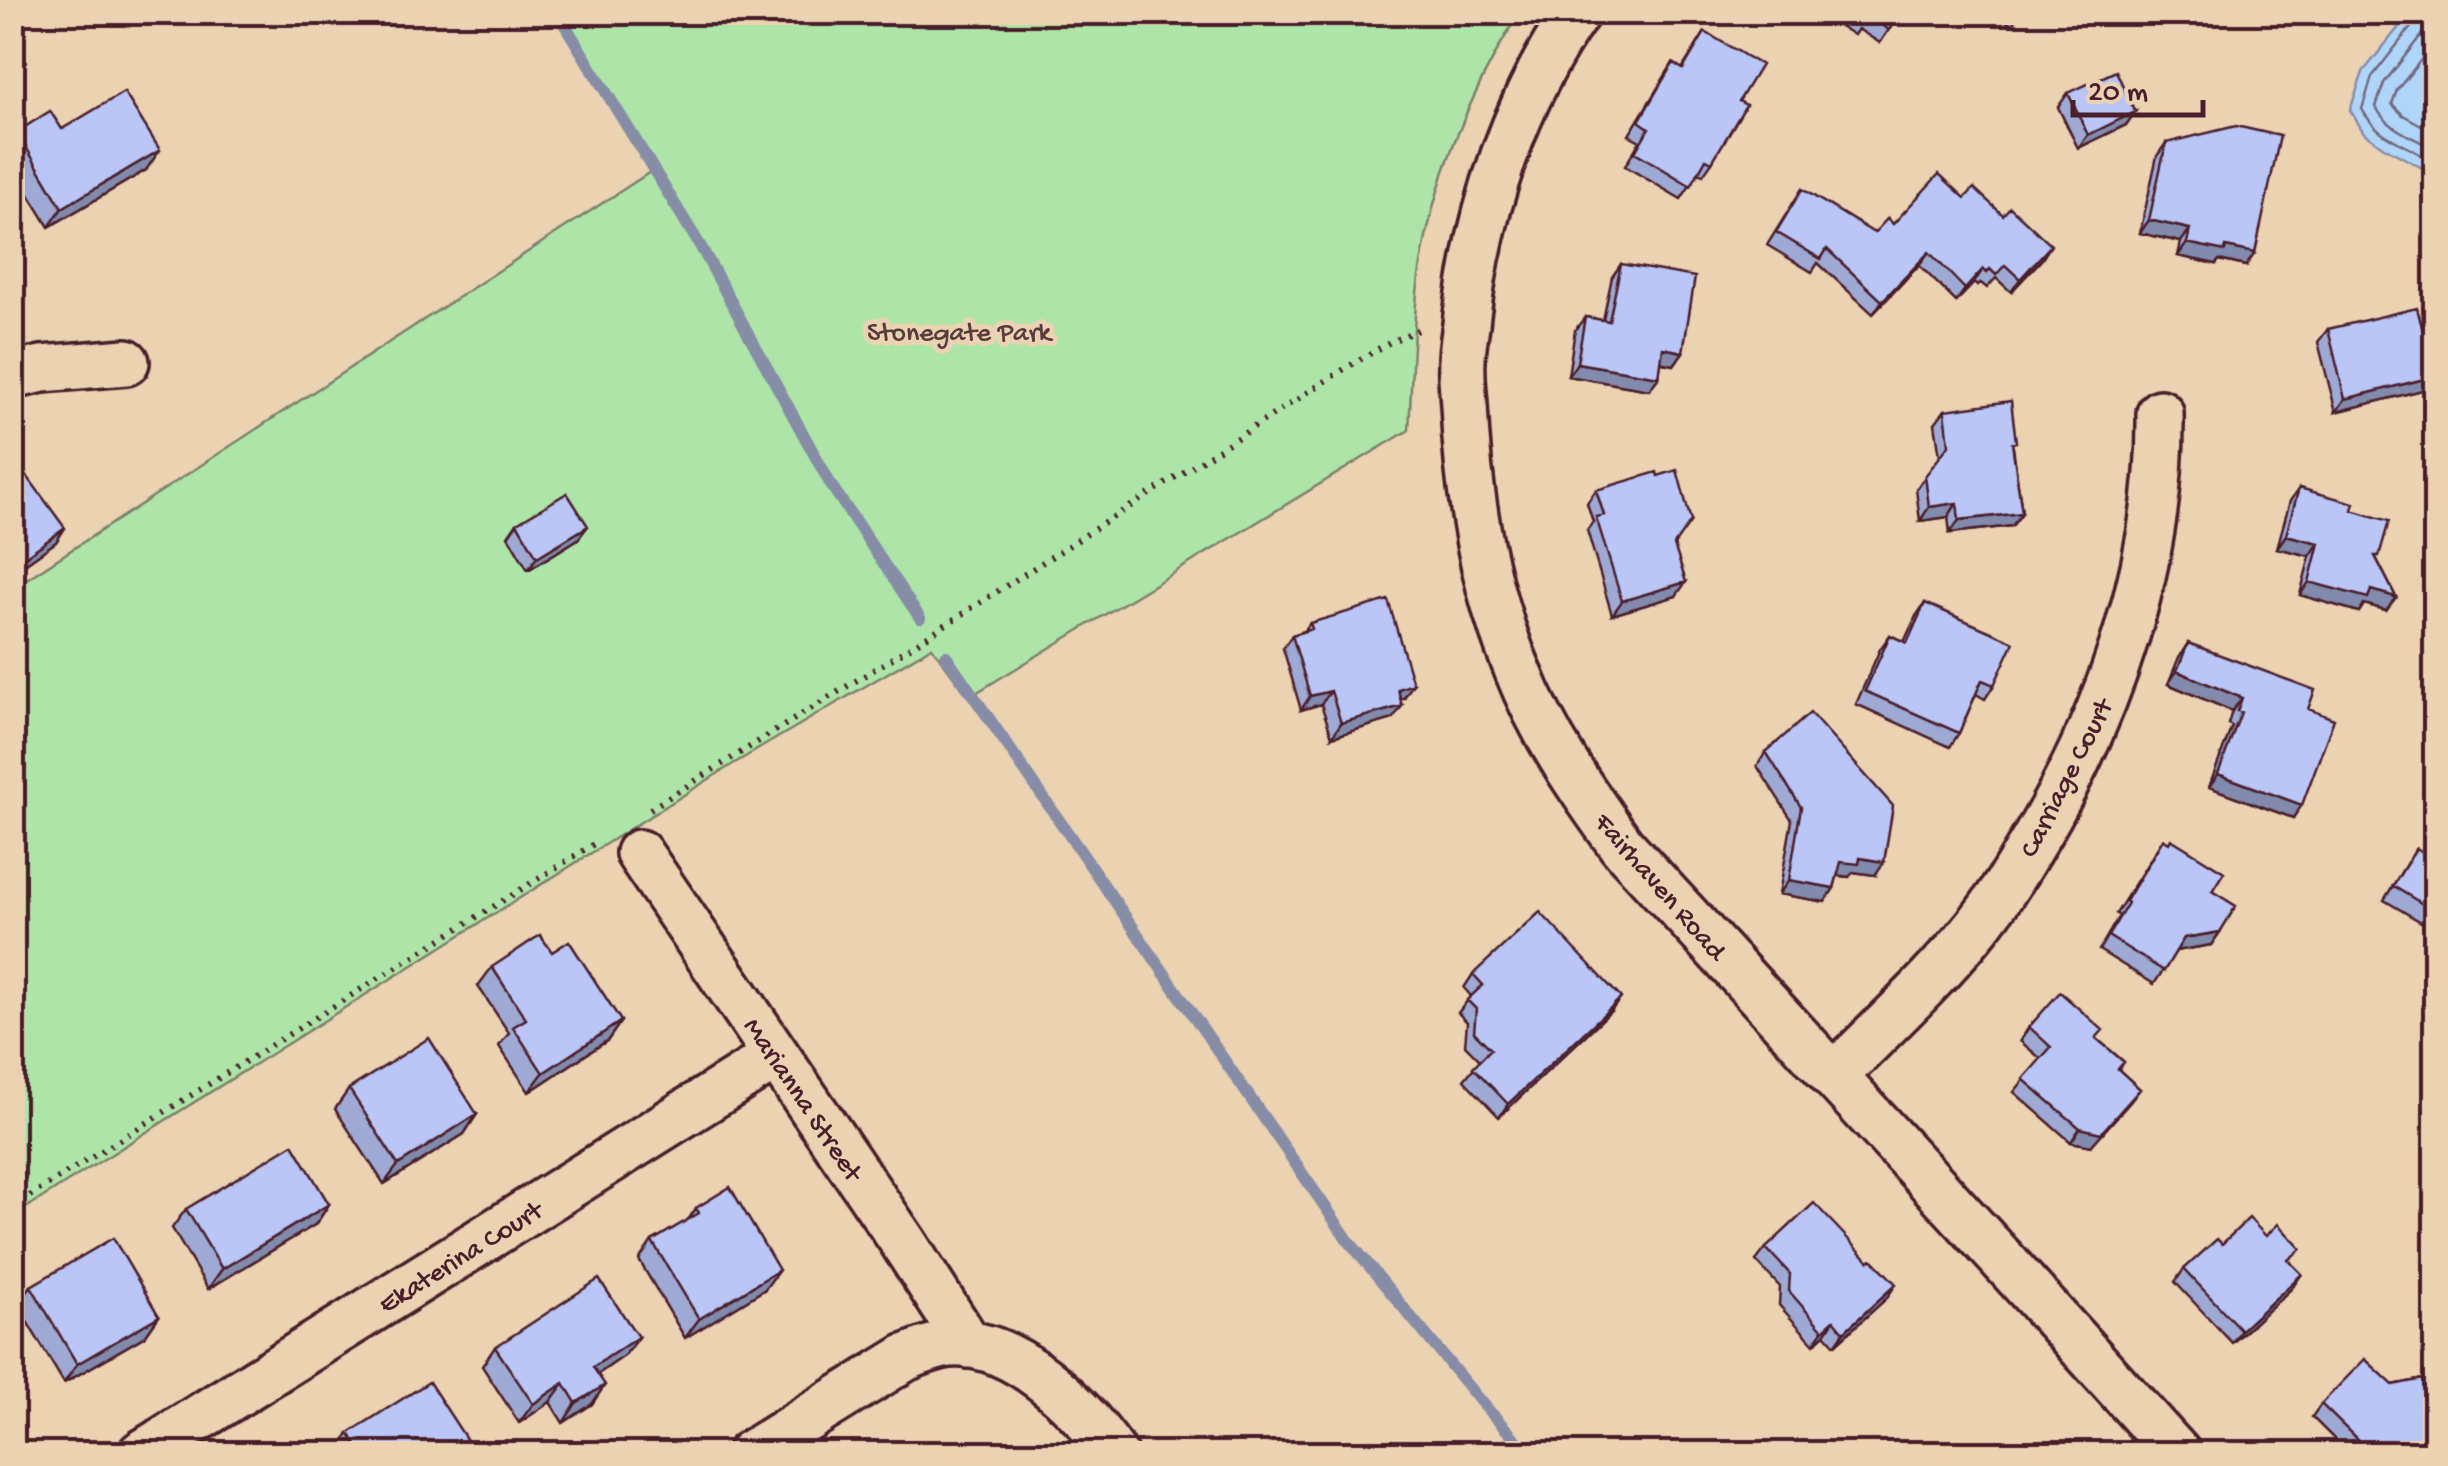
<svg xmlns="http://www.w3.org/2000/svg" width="2448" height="1466" font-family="'Gochi Hand',sans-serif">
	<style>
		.green { fill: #ade5a9; stroke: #7c826a; stroke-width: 2.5 }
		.water { fill: #afd5f9; stroke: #878ca7; stroke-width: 2.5 }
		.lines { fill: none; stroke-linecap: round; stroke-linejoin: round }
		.shore { stroke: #72687d; stroke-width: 2.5 }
		.stream { stroke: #878ca7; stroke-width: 12 }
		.minor-casing { stroke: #4a1f2b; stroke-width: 52 }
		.path { stroke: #4a1f2b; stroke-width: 6; stroke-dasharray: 2.5 8; stroke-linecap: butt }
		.minor { stroke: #ead2b2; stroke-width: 45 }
		.wall { fill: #9faad4; stroke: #4a1f2b; stroke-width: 2.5 }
		.shaded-wall { fill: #828bad; stroke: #4a1f2b; stroke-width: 2.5 }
		.building { fill: #b9c6f7; stroke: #4a1f2b; stroke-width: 2.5 }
		.labels { text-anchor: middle; stroke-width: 10; stroke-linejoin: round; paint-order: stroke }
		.park-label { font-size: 28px; fill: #593d3e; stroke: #ead2b2 }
		.street-label { font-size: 28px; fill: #4a1f2b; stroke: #ead2b2 }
	</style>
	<rect width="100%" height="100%" fill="#ead2b2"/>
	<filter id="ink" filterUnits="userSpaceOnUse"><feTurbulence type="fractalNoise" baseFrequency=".01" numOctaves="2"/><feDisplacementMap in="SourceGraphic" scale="20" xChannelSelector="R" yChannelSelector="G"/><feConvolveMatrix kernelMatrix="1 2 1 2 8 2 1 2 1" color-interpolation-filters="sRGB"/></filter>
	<g filter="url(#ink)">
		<!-- green -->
		<path class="green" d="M563,13H1519C1470,93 1432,182 1419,277C1412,327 1412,379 1409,430L969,697L932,647L733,764L13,1216V588L650,172Z"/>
		<!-- water -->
		<path class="water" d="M2410,13H2435V186L2422,168L2384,147L2364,133L2350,110L2363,72Z"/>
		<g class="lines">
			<!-- shore -->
			<path class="shore" d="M2417,12L2415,22L2372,77L2362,109C2381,145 2415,142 2436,169
				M2430,12L2426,29L2384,83L2376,107C2387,129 2415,138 2436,150
				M2436,41L2397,90L2392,104L2403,115L2436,133"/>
			<!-- stream -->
			<path class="stream" d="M557,12L701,247L831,485L920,618
				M946,656L1348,1240L1480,1401L1529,1454"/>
			<defs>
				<path id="minor" d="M1577,12C1515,100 1480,209 1467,315C1466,330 1462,345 1462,360C1461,375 1463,390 1464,405C1468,496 1483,587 1518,671C1543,735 1582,791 1622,846L2000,1257L2178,1454
					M12,376L42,369L126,362
					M639,853L903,1242L969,1345
					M1834,1076C1882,1028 1933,981 1976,928C1999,900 2017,869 2035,839C2110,713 2162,562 2160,413
					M141,1454L776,1056
					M750,1454L905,1358C920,1352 934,1346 950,1344C1014,1339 1080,1406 1114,1454"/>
			</defs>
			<!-- minor casing -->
			<use href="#minor" class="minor-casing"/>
			<!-- path -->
			<path class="path" d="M650,809L931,634L1346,368L1390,342L1420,329
				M12,1207L597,842"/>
			<!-- minor -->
			<use href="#minor" class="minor"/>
		</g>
		<!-- wall -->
		<path class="wall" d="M1818,12H1901L1880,43L1858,29L1854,35Z
			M1990,12H2020L2012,25Z
			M1705,32L1739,101L1712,162L1703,175L1698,173L1681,199L1625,166L1640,141L1629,135L1673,63L1682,69Z
			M2068,93L2135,112L2126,125L2078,148L2058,107Z
			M62,129L146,170L49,227L12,167V137L17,132Z
			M2166,143L2246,266L2219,260L2216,264L2178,256L2181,242L2140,233L2157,156Z
			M1802,189L1874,233L1893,224L1965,198L2042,259L2011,292L1996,278L1987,288L1981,283L1977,286L1974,283L1956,302L1919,265L1873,314L1818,263L1812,272L1767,245Z
			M1621,264L1683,352L1674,365L1661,363L1659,377L1649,390L1568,376L1575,330L1585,317L1603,320L1612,277Z
			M2328,329L2430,388L2336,412L2318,342Z
			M1945,410L2013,447L2022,513L2012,526L1950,533L1948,517L1920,521L1916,489L1940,457L1935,423Z
			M2299,488L2352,510L2396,597L2386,610L2364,604L2359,612L2300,595L2310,556L2277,548L2290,501Z
			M1596,490L1674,545L1676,596L1612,615L1587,530L1593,522L1587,503Z
			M517,523L578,539L528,570L508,536Z
			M1925,603L1994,685L1985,699L1976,694L1959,733L1950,747L1856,704L1880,649L1890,635L1904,642L1916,616Z
			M1310,623L1404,698L1400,699L1393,719L1332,737L1321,704L1301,710L1283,648L1292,635L1304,631Z
			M2188,643L2308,709L2293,818L2209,787L2232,726L2228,724L2232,711L2168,684L2179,657Z
			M1766,752L1875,875L1853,872L1849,877L1837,876L1834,888L1825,902L1779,894L1792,820L1757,766Z
			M2163,839L2212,891L2220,932L2211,945L2176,951L2154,984L2099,950L2119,916L2116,914Z
			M2416,848L2436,860V914L2428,926L2384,900Z
			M552,952L621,1021L608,1040L529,1092L499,1046L509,1033L478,986L492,967Z
			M1473,974L1611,1011L1499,1117L1464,1080L1480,1060L1465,1045L1467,1022L1458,1013L1471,996L1464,988Z
			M2029,1027L2097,1039L2124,1062L2119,1070L2140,1089L2130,1102L2091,1146L2071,1142L2014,1092L2041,1059L2020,1041Z
			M349,1089L477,1114L464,1134L384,1184L335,1109Z
			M329,1204L316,1224L208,1289L172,1228L186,1209Z
			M696,1208L765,1289L685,1338L639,1260L652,1241L688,1220Z
			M2222,1244L2291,1262L2292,1288L2232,1343L2175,1282L2184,1269Z
			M1766,1248L1887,1298L1835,1345L1825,1334L1814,1344L1779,1305L1780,1287L1756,1261Z
			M31,1286L159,1316L145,1336L64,1383L17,1305Z
			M638,1337L624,1356L598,1374L592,1404L563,1423L550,1402L519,1423L482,1366L495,1347Z
			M2436,1375V1447L2429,1454H2349L2312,1417L2321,1404L2393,1385L2433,1377Z
			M349,1433L476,1454H336Z"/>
		<!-- shaded-wall -->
		<path class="shaded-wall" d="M2135,112L2126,125L2078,148L2088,135Z
			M160,150L146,170L49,227L62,208Z
			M2149,220L2190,229L2181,242L2140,233Z
			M2187,243L2226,247L2255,253L2246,266L2219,260L2216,264L2178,256Z
			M2051,245L2042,259L2011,292L2020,279Z
			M1929,252L1919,265L1873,314L1882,301Z
			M1983,269L1974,283L1956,302L1965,289Z
			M1663,348L1683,352L1674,365L1654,361Z
			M1577,363L1659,377L1649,390L1568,376Z
			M2436,376V381L2430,388L2336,412L2345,399Z
			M1957,503L1948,517L1920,521L1929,507Z
			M2022,513L2012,526L1950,533L1959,520Z
			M588,526L578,539L528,570L537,557Z
			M65,528L56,542L12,573V566Z
			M2286,535L2319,543L2310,556L2277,548Z
			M1686,582L1676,596L1612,615L1622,601Z
			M2309,582L2371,590L2396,597L2386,610L2364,604L2359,612L2300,595Z
			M2177,671L2242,698L2232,711L2168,684Z
			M1413,684L1404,698L1388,702L1398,689Z
			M1331,691L1321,704L1301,710L1310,696Z
			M1402,706L1393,719L1332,737L1341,723Z
			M2218,774L2302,805L2293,818L2209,787Z
			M1860,858L1884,862L1875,875L1853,872L1849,877L1835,875L1841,862Z
			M1789,880L1834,888L1825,902L1779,894Z
			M2220,932L2211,945L2175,951L2184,938Z
			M1621,998L1611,1011L1499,1117L1508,1104Z
			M621,1021L608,1040L529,1092L543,1073Z
			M2140,1089L2130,1102L2091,1146L2071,1142L2080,1128Z
			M477,1114L464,1134L384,1184L398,1165Z
			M329,1204L316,1224L208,1289L222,1269Z
			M779,1270L765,1289L685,1338L699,1319Z
			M2302,1274L2292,1288L2232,1343L2241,1330Z
			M1896,1284L1887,1298L1835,1345L1844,1332Z
			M159,1316L145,1336L64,1383L77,1364Z
			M1834,1320L1825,1334L1814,1344L1823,1330Z
			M638,1337L624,1356L580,1386L593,1367Z
			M564,1383L550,1402L519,1423L533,1404Z
			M605,1385L592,1404L563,1423L576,1403Z"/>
		<!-- building -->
		<path class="building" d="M1848,12H1901L1889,30L1868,15L1863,22Z
			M2006,12H2020L2017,18Z
			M1705,32L1761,65L1739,101L1746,105L1712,162L1706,159L1691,186L1635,152L1649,128L1639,121L1673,63L1683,69Z
			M2116,71L2135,112L2088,135L2068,93Z
			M124,92L160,150L62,208L17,132L50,111L62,129Z
			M2236,126L2280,136L2255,253L2226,247L2225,251L2187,243L2190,229L2149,220L2166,143Z
			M1939,174L1965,198L1974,188L2003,215L2010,207L2051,245L2020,279L2005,265L1996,275L1990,269L1987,273L1983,269L1965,289L1929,252L1882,301L1827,249L1821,259L1776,232L1802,189L1874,233L1888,218L1893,224Z
			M1621,264L1695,277L1683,352L1663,348L1659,377L1577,363L1585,317L1609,321Z
			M2417,308L2423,331L2428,330L2436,359V376L2345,399L2328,329Z
			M2011,401L2016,442L2012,443L2022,513L1959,520L1957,503L1929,507L1925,476L1949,445L1945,410Z
			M22,469L65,528L12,566V476Z
			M1677,470L1691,521L1674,545L1686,582L1622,601L1596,517L1604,515L1596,490L1657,472L1658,476Z
			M2299,488L2354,503L2352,510L2389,521L2379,556H2375L2396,597L2371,590L2368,598L2309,582L2319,543L2286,535Z
			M567,493L588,526L537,557L517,523Z
			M1388,600L1413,684L1398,689L1402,706L1341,723L1331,691L1310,696L1292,635L1312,629L1310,623Z
			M1925,603L2014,642L1994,685L1982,680L1959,733L1865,691L1890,635L1907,643Z
			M2188,643L2315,690L2308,709L2334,719L2302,805L2218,774L2241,712L2237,711L2242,698L2177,671Z
			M1810,713L1893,806L1884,862L1860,858L1859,864L1841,862L1834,888L1789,880L1801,807L1766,752Z
			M2163,839L2169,843L2171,839L2224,872L2212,891L2236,906L2220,932L2184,938L2164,971L2108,936L2128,903L2126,901Z
			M2416,848L2436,860V912L2393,886Z
			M1540,912L1621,998L1508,1104L1473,1067L1491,1049L1474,1032L1476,1009L1467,1000L1483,985L1473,974Z
			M540,935L552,952L569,941L621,1021L543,1073L513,1027L526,1019L492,967Z
			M2060,992L2103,1030L2096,1038L2124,1062L2118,1069L2140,1089L2101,1133L2080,1128L2023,1079L2051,1047L2029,1027Z
			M429,1038L477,1114L398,1165L349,1089Z
			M293,1144L329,1204L222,1269L186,1209Z
			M730,1187L779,1270L699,1319L652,1241L699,1213L696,1208Z
			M1814,1203L1869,1261L1872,1259L1896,1284L1844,1332L1834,1320L1823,1330L1789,1291L1790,1274L1766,1248Z
			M2249,1218L2266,1236L2278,1224L2301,1249L2288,1260L2302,1274L2241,1330L2184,1269L2217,1239L2222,1244Z
			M113,1238L159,1316L77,1364L31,1286Z
			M599,1279L638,1337L593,1367L605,1385L576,1403L564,1383L533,1404L495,1347Z
			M2365,1359L2393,1385L2433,1377L2436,1375V1443L2426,1454H2372L2321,1404Z
			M429,1382L476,1454H362L349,1433Z"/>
	</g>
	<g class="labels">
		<!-- park labels -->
		<g class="park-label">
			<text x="959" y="340">Stonegate Park</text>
		</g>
		<!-- street labels -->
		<g class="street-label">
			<text transform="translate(2064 777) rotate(-63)" y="10">Carriage Court</text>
			<text transform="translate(1662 885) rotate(49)" y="10">Fairhaven Road</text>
			<text transform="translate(805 1098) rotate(56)" y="10">Marianna Street</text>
			<text transform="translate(459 1255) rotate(-32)" y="10">Ekaterina Court</text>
		</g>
	</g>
	<!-- margin -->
	<rect width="2448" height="1466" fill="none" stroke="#ead2b2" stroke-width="50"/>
	<rect x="25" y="25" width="2398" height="1416" fill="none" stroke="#4a1f2b" stroke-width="4" filter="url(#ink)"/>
	<!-- scale -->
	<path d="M2073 100v15h130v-15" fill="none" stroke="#4a1f2b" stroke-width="5"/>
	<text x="2088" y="100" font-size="30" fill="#4a1f2b" stroke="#ead2b2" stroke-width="8" paint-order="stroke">20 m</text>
</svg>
